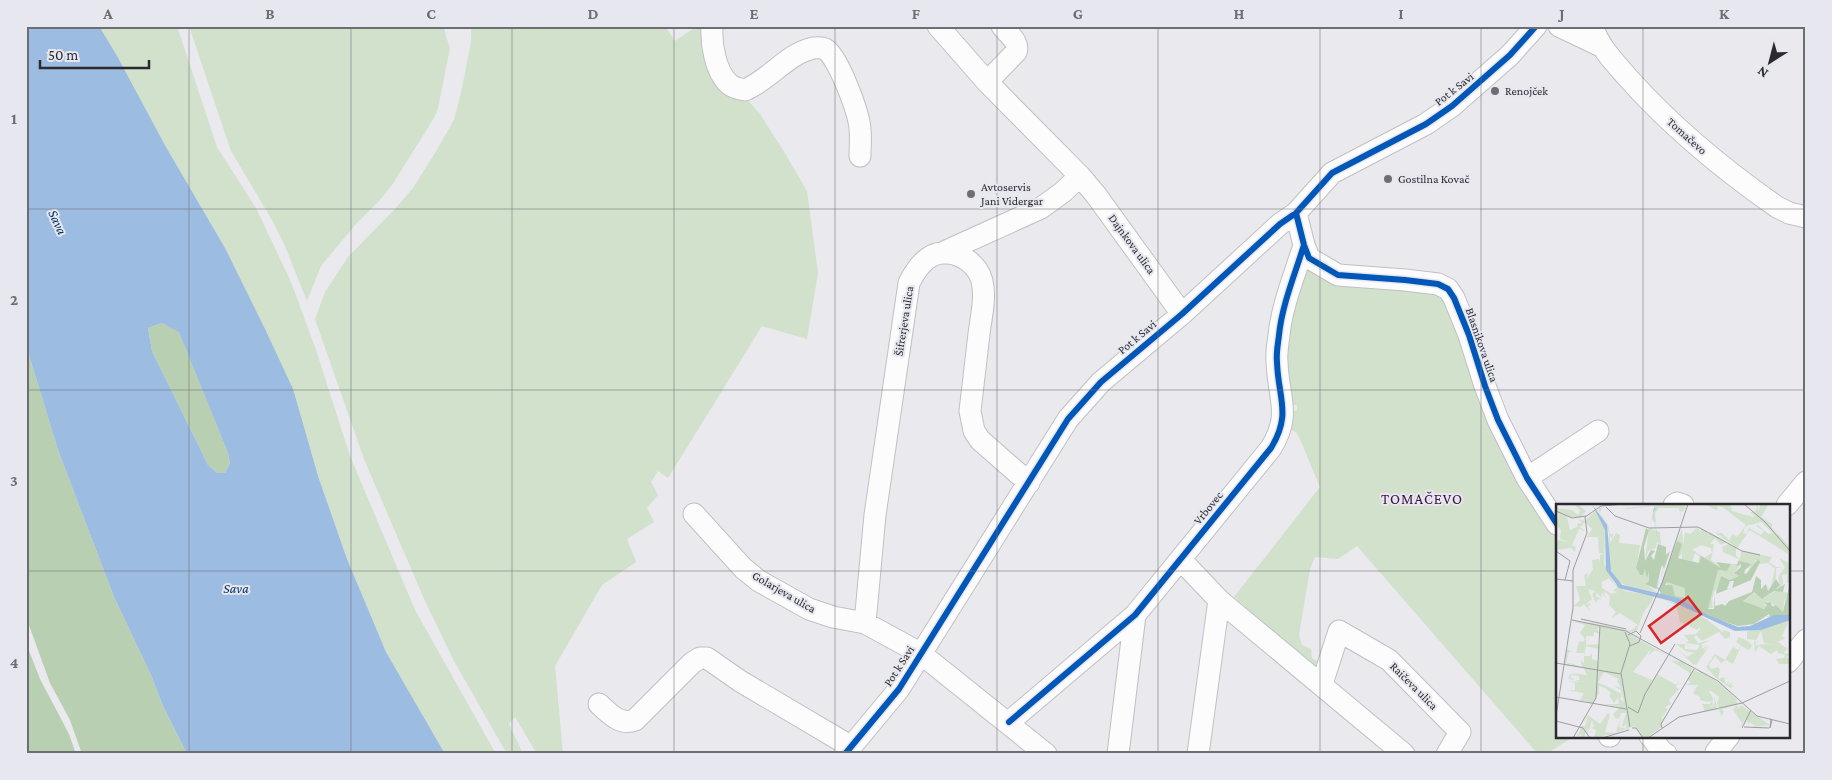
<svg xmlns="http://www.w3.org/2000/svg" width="1832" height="780" font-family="'Crimson Pro',serif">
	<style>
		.green { fill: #d1e1cb }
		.forest { fill: #b9cfb2 }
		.water { fill: #9cbce1; fill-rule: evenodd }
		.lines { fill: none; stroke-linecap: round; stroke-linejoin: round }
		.minor-casing { stroke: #c0c0c4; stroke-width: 23 }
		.minor { stroke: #fcfcfc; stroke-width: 21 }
		.cycleway-casing { stroke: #e7e7f0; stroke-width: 9 }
		.cycleway { stroke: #0057b8; stroke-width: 6 }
		.grid { fill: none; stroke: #6e6e72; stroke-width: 1; stroke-opacity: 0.55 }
		.poi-dot { fill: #6e6e72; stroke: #e7e7f0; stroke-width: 2 }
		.labels { text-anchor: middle; stroke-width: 4; stroke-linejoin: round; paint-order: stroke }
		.street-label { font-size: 12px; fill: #2b2b2f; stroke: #e7e7f0 }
		.poi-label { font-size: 12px; fill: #2b2b2f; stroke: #e7e7f0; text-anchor: start }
		.water-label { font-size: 14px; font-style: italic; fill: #003261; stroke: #e7e7f0 }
		.quarter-label { font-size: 15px; letter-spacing: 1px; fill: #421142; stroke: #e7e7f0 }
		.inset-road { fill: none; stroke: #9d9da2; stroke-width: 1 }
		.view { fill: #d62828; fill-opacity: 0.15; stroke: #d62828; stroke-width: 2.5 }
		.inset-edge { fill: none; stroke: #2b2b2f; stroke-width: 2.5 }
		.neatline { fill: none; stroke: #6e6e72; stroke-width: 2 }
		.grid-label { font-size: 16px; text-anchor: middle; font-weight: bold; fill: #6e6e72 }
	</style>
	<rect width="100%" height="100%" fill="#e9e9ee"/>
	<!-- green -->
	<path class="green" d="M99,26H177L217,147L256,208L291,282L316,350L350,456L415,610L496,754H445L386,652L347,559L318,476L225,248L166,147L116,54Z
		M189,26H444L446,36L450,48L438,108L434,118L392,185L379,201L355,225L321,266L307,301L285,246L272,220L231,151Z
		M471,26H665L675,41L697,26H708L744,96L760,114L783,150L807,191L818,273L807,339L762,326L668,478L658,471L651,482L658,495L647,508L654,522L627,539L636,562L602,585L555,666L563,754H537L515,717L509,724L523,754H507L454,661L425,601L364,459L315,319L325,292L348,257L395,209L413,188L435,153L454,120L461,93L471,42Z
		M1305,266L1416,287L1444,298L1557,531V736H1575L1546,754H1538L1357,546L1338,559L1315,557L1310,569L1299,635L1302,645L1311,649L1312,658L1318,662L1316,667L1309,663L1234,597L1320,487L1299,437L1296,432L1288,429L1291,412L1297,410V405H1288L1282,343Z"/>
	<!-- forest -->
	<path class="forest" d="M162,323L179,331L228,453L230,463L225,473H217L208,465L152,351L148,328Z
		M26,345L58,450L114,597L151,675L163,706L187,754H82L70,720L50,683L26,617Z
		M26,643L40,679L69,734L76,754H26Z"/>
	<!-- water -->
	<path class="water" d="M26,26H99L116,54L166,147L225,248L265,329L293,389L318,476L347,559L386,652L445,754H187L163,706L151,675L114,597L58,450L26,345ZM162,323L179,332L228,453L230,463L225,473H217L208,465L152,351L148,328Z"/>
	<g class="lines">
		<defs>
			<path id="minor" d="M712,26C711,44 715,71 729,84C734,88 739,89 745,90C769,80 787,54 813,48C817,48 821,47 825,49C838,56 859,113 860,129C861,138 860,147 860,156
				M938,26L987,82L1080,176L1096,195L1182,314
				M1559,26L1601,46
				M1592,26C1600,48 1615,63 1629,79C1673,128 1724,170 1777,207L1789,213L1806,217
				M987,82L1016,52C1020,42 1008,34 1002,26
				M1296,213L1304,245L1309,258L1338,275L1405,280L1438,284L1448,289L1454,298L1469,335L1485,386L1498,420L1527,478L1557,524
				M944,252L1041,208L1063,192L1080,176
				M1527,478L1598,431
				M1674,505L1677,503L1683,505
				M1787,505L1806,482
				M694,514L743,568L759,581L809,609L833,617L865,623L920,653L1046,754
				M1181,560L1219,600L1404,754
				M865,623L875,515L909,283C916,269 928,252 945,253C962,253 978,265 982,281C986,298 981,317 979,334C976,360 973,385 970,411L974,431L980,440L1029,483
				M1788,662L1806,640
				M1322,684L1339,631L1389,660L1460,732L1447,754
				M599,704C609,713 620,726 635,720L692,663L700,658H707L740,681L850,746
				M1009,722L1135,615L1271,448C1292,414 1278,398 1277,362C1276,353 1278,344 1279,335C1282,305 1295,274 1304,245
				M1609,736H1610
				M1650,736C1656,741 1659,751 1666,754
				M1716,752L1729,736
				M845,754L899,689L1068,419L1101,382L1182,314L1280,224L1296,213L1332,173L1426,124L1452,106L1510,55L1536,26
				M1118,754L1135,615
				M1198,754L1219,600"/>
		</defs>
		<!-- minor casing -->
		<use href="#minor" class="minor-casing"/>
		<!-- minor -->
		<use href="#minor" class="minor"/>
		<defs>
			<path id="cycleway" d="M1296,213L1304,245L1309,258L1338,275L1405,280L1438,284L1448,289L1454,298L1469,335L1485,386L1498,420L1527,478L1557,524
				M1009,722L1135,615L1271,448C1292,414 1278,398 1277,362C1276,353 1278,344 1279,335C1282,305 1295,274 1304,245
				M845,754L899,689L1068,419L1101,382L1182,314L1280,224L1296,213L1332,173L1426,124L1452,106L1510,55L1536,26"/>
		</defs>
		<!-- cycleway casing -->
		<use href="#cycleway" class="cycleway-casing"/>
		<!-- cycleway -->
		<use href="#cycleway" class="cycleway"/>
	</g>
	<!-- grid -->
	<path class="grid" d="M189,26V754M351,26V754M512,26V754M674,26V754M835,26V754M997,26V754M1158,26V754M1320,26V754M1481,26V754M1643,26V505M26,209H1806M26,390H1806M26,571H1557M1788,571H1806M1643,736V754"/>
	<!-- markers -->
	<g class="poi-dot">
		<circle cx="1495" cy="91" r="5"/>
		<circle cx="1388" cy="179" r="5"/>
		<circle cx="971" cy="194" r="5"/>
	</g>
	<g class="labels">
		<!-- street labels -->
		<g class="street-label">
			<text transform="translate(1454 89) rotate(-38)" y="4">Pot k Savi</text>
			<text transform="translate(1687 136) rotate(42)" y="4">Tomačevo</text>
			<text transform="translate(1132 244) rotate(54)" y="4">Dajnkova ulica</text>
			<text transform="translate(904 321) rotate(-81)" y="4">Šifrerjeva ulica</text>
			<text transform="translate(1137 337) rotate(-40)" y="4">Pot k Savi</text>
			<text transform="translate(1482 345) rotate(71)" y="4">Blasnikova ulica</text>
			<text transform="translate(1208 508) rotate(-51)" y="4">Vrbovec</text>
			<text transform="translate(784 592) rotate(30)" y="4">Golarjeva ulica</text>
			<text transform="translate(899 666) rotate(-57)" y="4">Pot k Savi</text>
			<text transform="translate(1414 686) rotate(45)" y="4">Raičeva ulica</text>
		</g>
		<!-- poi labels -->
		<g class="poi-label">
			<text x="1505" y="95">Renojček</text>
			<text x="1398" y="183">Gostilna Kovač</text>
			<text x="981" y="191">Avtoservis<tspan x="981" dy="14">Jani Vidergar</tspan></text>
		</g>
		<!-- water labels -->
		<g class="water-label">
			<text transform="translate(58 222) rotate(65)" y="5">Sava</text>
			<text x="236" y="593">Sava</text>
		</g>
		<!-- quarter labels -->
		<g class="quarter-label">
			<text x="1422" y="504">TOMAČEVO</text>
		</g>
	</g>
	<!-- overview -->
	<g transform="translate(1556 504)">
		<rect width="234" height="234" fill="#e9e9ee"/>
		<path d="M17,0H26L24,2L30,7L24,14L11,13L14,26L21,23V17V20L26,19L22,15L29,17L40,6L49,26L48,59L58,79L69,87L99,92L87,110L81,126L74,128L61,122L74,127L82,121L64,109L55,114L60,108L53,101L54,92L48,87L50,95L46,88L45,94L41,89L39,91L46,96L42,95L40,99L36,91L39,87L32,85L36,95L29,101L35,99L32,103L35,109L28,100L25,103L18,102L24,96L20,82H30L28,71L32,69L31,75L37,65L36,56L43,55L44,59V51L47,49H43L42,33H31L36,25L29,18L24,23L29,27L23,25L16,41L20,43L19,48L15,44L0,46V38L3,36L15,39L4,35L5,26L0,22L3,10L0,8L3,6L0,4L16,6L22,11L24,6ZM53,74L61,83L57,87L62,88L55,90L46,84V78ZM114,0H130L127,8L124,7L125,16L123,4H103L99,9L100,19L96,16L95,20L98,2L70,5L69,4ZM148,0H174L176,7L197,13L199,12L195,9L194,11L195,8L200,7L202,0V7L205,0H213L205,13L216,20V24L234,43V48L231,47L234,51L194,26L191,29L193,24L205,31L208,27L200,22L202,21L212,30L217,29L205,18L194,21L187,17L193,21L189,23L187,29L191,30L181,44L160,29L163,25L161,29H166L173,36L177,30L181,33L190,21L168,4L162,2L161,6ZM46,3L44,9L52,21L54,30H57L56,34L54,32V39L60,29L64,31L63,39L84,41L80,65L84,71H87L88,66H93L94,76L89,80L101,88L71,83L58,74L53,61V28L42,5ZM142,23L144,28L145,24L151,27L152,32L153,28L171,38L165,41L159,34L154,40H158L155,56L166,64L148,54L156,49L155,44L145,41L136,46L139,47L145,53L143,60V52L139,49L136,57L126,55V49L122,54L126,40L121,37L126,25L127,41L129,28L134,30ZM93,24L104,28L105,41L101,37L100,44L93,46L89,56ZM173,40L180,44V52L184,55L185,47L216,53L213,58L220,63H229L223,54L233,59L234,79H231V70L226,71L227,79L221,87L234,89L228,97L227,108L220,101L216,104L218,101L212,97L208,100L211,104H202L201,108L200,103L187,96L198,88L206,95L220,87L224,81L222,73L229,63L220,64V75L215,82L219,65L212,59L203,60V56H199L198,67L193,65L196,59H181L183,55L167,48L166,43ZM175,60H185L178,69L183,72L174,76L165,72L163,86L160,88L159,85L156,95L157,104H151L162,66L171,67ZM111,78L129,83V94L119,92L111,86ZM100,92L126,102L150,115L167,128L168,126L174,128V133L169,135L163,128L146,137L140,131L138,133L142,139L155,136L146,140V145L151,141L147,148L154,141L140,161L137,160L121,145L131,153L138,149L130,147L120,140H128L136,143L129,141V145L141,146L144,141L129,139L133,137L128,131L140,130L144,125V122L142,126L124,118L120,101ZM233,116L226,132L229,134L222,138L226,141L228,137L226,141L232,145L227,149L234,150L230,154H234V160H223L220,155L228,154L229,151L222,149L221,146L215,150L203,142L199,148L198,137L203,138H199L200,142L208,140L217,141L208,139L205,127L200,136L191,135V128ZM16,117L44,120L40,121L44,122L41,125L43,128L45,120L64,125L111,151L99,146L93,151L95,145L77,168L96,176L94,182L101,170L120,181L124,176L120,183L123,185L113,196L115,200L109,203L112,205L105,214L108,215L105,223L91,234H87L79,222L74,223L72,225L60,228L65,213L63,223L70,225V220L67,223L66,221L70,209H65L63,215L59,214L57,210L65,203L48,200H63L62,194L58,199L53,192L55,189L49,184L43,182V189L37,199L24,196L28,189L11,186H19V179L12,177L23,178L19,176H23V172L15,171L14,175L15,174H18V176L17,174L16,176L12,174L15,170L23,171L15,169L31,171L27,163L18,162L14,160L13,162L10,161L9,160L11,145L17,148H13L10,160L14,159L26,163L25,157L28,159V149H20L23,137L27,138L29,135L24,129L29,121ZM38,128L44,130V140L30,141V132H38ZM30,142L43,145V162L42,157L36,155V149L34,152H28ZM48,168L62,175L64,173L61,177L65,184L58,182L65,186L68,198L64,195L66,190L42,178ZM183,133L193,138L196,142L193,146L185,142L177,160L170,156L165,159L159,152L153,161L155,165L162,163L164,166L162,175L168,173L170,180L174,177L171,182L177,178L175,182H179L174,184L159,173L150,163L159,150L169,156L177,143L182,146L185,141L180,138ZM112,151L138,163L127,159L136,164L135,170L138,166L144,169L139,164L168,182L184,199L179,195L182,200L173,203L181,202L183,204L185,201L214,221L196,223L199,222L194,218L193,221L190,215L188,222L192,223L188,222V218L192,209L186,221L184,223L186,219L176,204L179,205V202L166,205L168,208L165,212L163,205L167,204H163L161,200L163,193L154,186L153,188L156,192L157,195L156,202L152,203H156L158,199L159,202L158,191L161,203L154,206L161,205L163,209L161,206L139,209L149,207L146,200H154L156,196L153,198L143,196L145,194L137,189L142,181H130L135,178L132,176L134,169L114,156L126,158ZM52,209L54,211L49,228L60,229L38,234L40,226L35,224L42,220L38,222L36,216L33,226L36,228V229L30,224L33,230L29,227V233L24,234L27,228L21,234L25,224L30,226L25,223V222H29L32,213L26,221L32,211L44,220Z" fill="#d1e1cb" fill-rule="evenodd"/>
		<path d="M90,24L93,26L88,43L89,57L95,46L99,47L95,52L98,56L102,40L110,43V51L114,47L108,65L106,60L100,85L89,80L93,77V67L91,74L89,65L87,71H84L80,64ZM121,37L126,40L122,54L143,59L145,53L142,50L165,64L160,58L175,60L171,67L162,66L152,105H158L159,89V102L167,100L169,102L173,97L196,88L200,72L205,76V85L210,80L212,87L220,75L224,81L219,86L229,80L227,88L218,87L206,95L198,88L187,97L208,105L211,101L208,99L214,98L217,103L220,101L227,108L234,79V111L210,113L214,112L213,110L198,120L182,122L155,113L125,95L106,91L103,86ZM111,78L129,84V94L119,92L116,81H109ZM202,55L204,58L195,76L176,84L178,77H174L171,85L175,84L160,90L165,72L174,76L183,72L178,69L185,63V60L180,62L183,57L196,60L189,66L188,70L191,69Z" fill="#b9cfb2" fill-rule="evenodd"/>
		<path d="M36,0L51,21L55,67L66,81L106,90L105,87L102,85L100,84L101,82L107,67L97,9V7L98,5L101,3V0V3L97,8L107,66L101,83L105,87L106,90L125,95L152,111L182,123L194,122L218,111H233L234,116L205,126L179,127L115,97L63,84L50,66L49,26Z" fill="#9cbce1"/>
		<path class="inset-road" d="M188,0L209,18L234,47M50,3L59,12L93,24L142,23L186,47L204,51M0,7L16,14L30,12M0,47L14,57L9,76M0,75L17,77M25,115L70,125M16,116L70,127L162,177L201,212L234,220M69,128L74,140L65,169L74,223M84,129L106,79L132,0M72,131L80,127L85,132L83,138L74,142M0,159L65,170M0,193L70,205M72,203L82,209L89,190L119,140M0,212L17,104V66L31,29L29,13L45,2L69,0M214,215L216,216L214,224L215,215M0,217L27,224L34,234M188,223L213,224M76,224H80L87,234M106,224L105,220L138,165M186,224L195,206M17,234L40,194L44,122M46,234L73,226M92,234L123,213L186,199L234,177"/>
		<path class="view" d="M132,93L145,110L105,139L93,122Z"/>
		<rect width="234" height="234" class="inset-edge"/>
	</g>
	<!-- border -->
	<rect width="1832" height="780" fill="none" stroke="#e7e7f0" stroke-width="55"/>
	<!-- north arrow -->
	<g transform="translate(1770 62) rotate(216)" stroke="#e7e7f0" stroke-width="4" paint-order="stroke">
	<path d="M0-4L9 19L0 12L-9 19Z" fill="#2b2b2f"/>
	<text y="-8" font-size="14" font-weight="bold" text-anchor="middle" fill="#2b2b2f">N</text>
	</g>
	<!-- scale -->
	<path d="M40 60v8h109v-8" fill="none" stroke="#2b2b2f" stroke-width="2.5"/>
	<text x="48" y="60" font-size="15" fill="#2b2b2f" stroke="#e7e7f0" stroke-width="4" paint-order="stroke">50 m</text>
	<rect x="28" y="28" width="1776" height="724" class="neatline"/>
	<g class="grid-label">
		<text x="108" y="19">A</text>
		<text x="270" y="19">B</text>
		<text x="431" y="19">C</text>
		<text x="593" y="19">D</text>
		<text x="754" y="19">E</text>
		<text x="916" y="19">F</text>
		<text x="1078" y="19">G</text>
		<text x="1239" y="19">H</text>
		<text x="1401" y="19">I</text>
		<text x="1562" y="19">J</text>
		<text x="1724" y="19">K</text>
		<text x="14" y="124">1</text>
		<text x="14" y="305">2</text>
		<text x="14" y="486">3</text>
		<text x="14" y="668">4</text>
	</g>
</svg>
